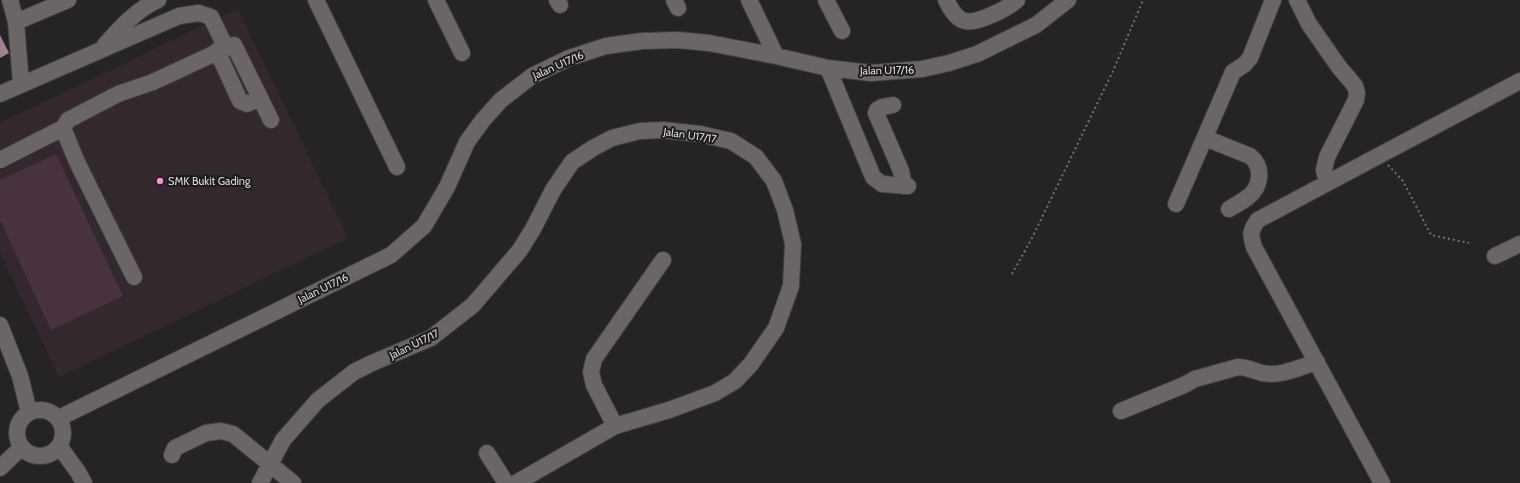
<svg xmlns="http://www.w3.org/2000/svg" width="1520" height="483" font-family="Cabin,sans-serif">
	<style>
		.built { fill: #32282e }
		.pitch { fill: #493240 }
		.building { fill: #a37f95 }
		.lines { fill: none; stroke-linecap: round; stroke-linejoin: round }
		.minor-casing { stroke: #413e40; stroke-width: 18 }
		.path { stroke: #726f71; stroke-width: 2; stroke-dasharray: 2 3; stroke-linecap: butt }
		.minor { stroke: #6a6668; stroke-width: 16 }
		.poi-dot { fill: #f591d2; stroke: #1d1a1c; stroke-width: 1.5 }
		.labels { text-anchor: middle; stroke-width: 4; stroke-linejoin: round; paint-order: stroke }
		.street-label { font-size: 11px; fill: #dedbdd; stroke: #1d1a1c }
		.poi-label { font-size: 11px; fill: #dedbdd; stroke: #1d1a1c; text-anchor: start }
	</style>
	<rect width="100%" height="100%" fill="#262325"/>
	<!-- built -->
	<path class="built" d="M238,9L348,238L59,377L0,253V123Z"/>
	<!-- pitch -->
	<path class="pitch" d="M56,154L123,296L51,330L0,220V180Z"/>
	<!-- building -->
	<path class="building" d="M0,35L9,53L0,58Z"/>
	<g class="lines">
		<defs>
			<path id="minor" d="M10,0L16,22L21,84
				M316,0L397,167
				M436,0L462,53
				M557,0L560,5
				M674,0L678,8
				M749,0L776,56
				M826,0L842,31
				M946,0C950,8 956,19 965,21C978,24 1008,8 1017,0
				M1297,0L1309,24L1339,67L1355,86L1357,93L1356,100L1327,157L1324,170L1327,183
				M16,22L68,0
				M105,45C120,28 137,9 158,0
				M217,51L240,101L247,104L260,98
				M828,68L873,177L882,184L908,186
				M0,94L179,16L199,13L211,17L226,48
				M893,105L882,107L877,110L876,113L901,171L904,186
				M1205,138L1250,156C1264,167 1261,187 1248,197C1242,202 1235,205 1229,209
				M0,160L63,128
				M1176,204L1233,72L1245,64L1250,58L1273,0
				M1495,256L1520,244
				M134,277L77,162L63,128L68,120L118,94L153,82L226,48L234,45L271,120
				M0,325L20,376L29,412
				M17 433a23 23 0 1 1 46 0a23 23 0 1 1-46 0Z
				M1121,411L1184,385L1195,379L1238,367C1247,367 1254,371 1262,373C1280,377 1300,367 1317,362
				M59,418L391,255L424,226L447,187L467,142L483,120L501,100L532,76L569,58L606,46L642,41L678,40L709,43L776,56L828,68L871,73L922,69L949,63L977,54L1036,25L1068,0
				M615,426L594,385L591,372L594,359L663,260
				M59,446L78,472L84,483
				M487,453L506,483
				M172,455L175,448L206,433L221,431L233,434L293,483
				M0,468L22,447
				M260,483L283,440L318,400L354,372L372,363L431,338L473,305L520,250L533,229L553,190L572,162L593,148L612,138L640,131L663,130L700,134L731,141L756,157L774,181L785,210L793,244L791,286L776,328L751,364L735,381L715,393L669,410L615,426L516,483
				M1382,483L1254,247C1250,234 1250,231 1258,220L1380,155L1520,81"/>
		</defs>
		<!-- minor casing -->
		<use href="#minor" class="minor-casing"/>
		<!-- path -->
		<path class="path" d="M1388,165L1403,181L1431,235L1469,243
			M1012,274L1031,240L1113,71L1143,0"/>
		<!-- minor -->
		<use href="#minor" class="minor"/>
	</g>
	<!-- markers -->
	<circle class="poi-dot" cx="160" cy="181" r="4"/>
	<g class="labels">
		<!-- street labels -->
		<g class="street-label">
			<text transform="translate(558 65) rotate(-24)" y="4">Jalan U17/16</text>
			<text transform="translate(887 70) rotate(-1)" y="4">Jalan U17/16</text>
			<text transform="translate(690 135) rotate(8)" y="4">Jalan U17/17</text>
			<text transform="translate(323 288) rotate(-26)" y="4">Jalan U17/16</text>
			<text transform="translate(414 344) rotate(-26)" y="4">Jalan U17/17</text>
		</g>
		<!-- poi labels -->
		<g class="poi-label">
			<text x="168" y="185">SMK Bukit Gading</text>
		</g>
	</g>
</svg>
